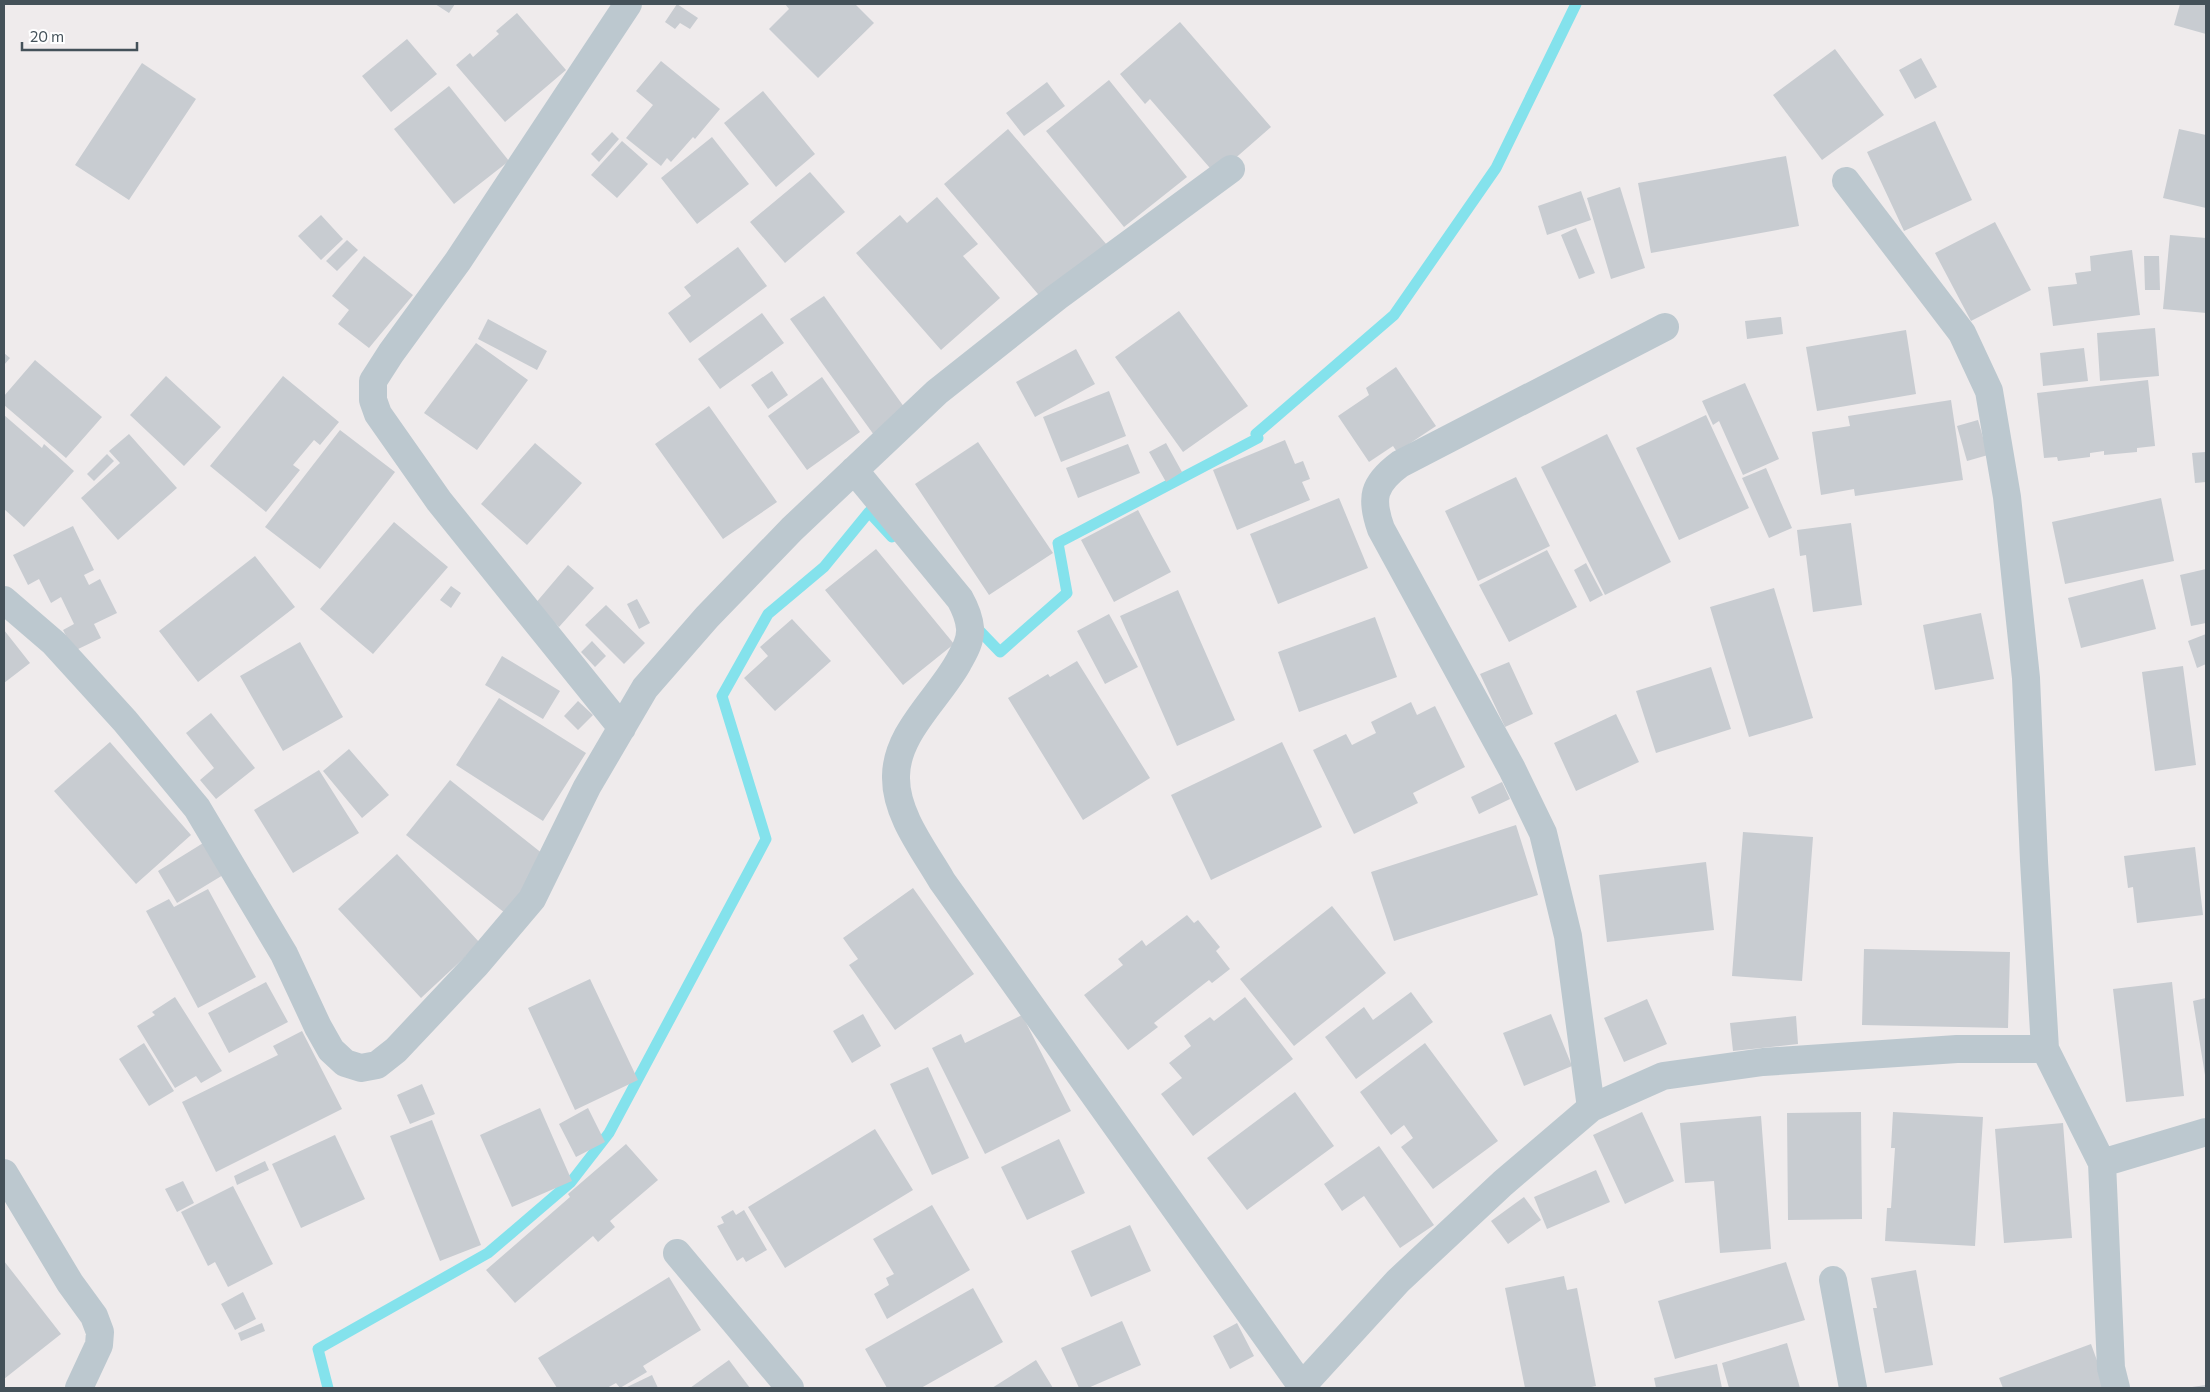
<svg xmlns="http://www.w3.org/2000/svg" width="2210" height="1392" font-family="Commissioner,sans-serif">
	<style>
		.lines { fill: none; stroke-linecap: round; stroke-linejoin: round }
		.stream { stroke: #84e2ec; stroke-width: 11 }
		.building { fill: #c8ccd1 }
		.minor { stroke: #bcc8cf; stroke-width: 28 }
	</style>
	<rect width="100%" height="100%" fill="#efebec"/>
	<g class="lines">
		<!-- stream -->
		<path class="stream" d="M974,625L1000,652L1067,593L1058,543L1258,438L1256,434L1394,315L1496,168L1576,4
			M328,1388L318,1349L488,1253L571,1182L609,1133L766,839L722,696L768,614L824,567L869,512L892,537"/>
	</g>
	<!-- building -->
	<path class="building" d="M435,4H455L449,13Z
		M677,4L698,18L690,29L680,23L675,29L665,22Z
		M785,4H855L874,23L818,78L769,29L789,9Z
		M2180,4H2206V34L2174,25Z
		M517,13L566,70L505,122L456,65L470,53L473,57L499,34L496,31Z
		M1180,22L1271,127L1216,175L1150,99L1145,104L1120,74Z
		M407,39L437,74L391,112L362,76Z
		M1835,49L1884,115L1822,160L1773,95Z
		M1921,58L1937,87L1915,99L1899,70Z
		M661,61L720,109L695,139L693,137L671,162L667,158L661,166L626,138L653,105L636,91Z
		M142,63L196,99L129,200L75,165Z
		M1109,80L1187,177L1124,227L1046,131Z
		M1047,82L1065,106L1024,136L1006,113Z
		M449,86L509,161L454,204L394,129Z
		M763,91L815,154L776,187L724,123Z
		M1935,121L1972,200L1904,231L1867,152Z
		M1008,129L1107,245L1043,300L944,184Z
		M2179,129L2206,135V208L2163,198Z
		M612,132L619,139L599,162L591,154Z
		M712,137L749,184L697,224L661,178Z
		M622,141L648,164L617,198L591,175Z
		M1786,156L1799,226L1651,253L1638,183Z
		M810,172L845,212L785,263L750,222Z
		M1620,187L1645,268L1611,279L1587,198Z
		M1581,191L1591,220L1547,235L1538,206Z
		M937,197L978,244L963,256L1000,298L941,350L856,253L900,215L907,223Z
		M321,215L343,239L321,260L298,236Z
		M1995,222L2031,290L1971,321L1935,253Z
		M1576,228L1595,273L1579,279L1561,235Z
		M2170,235L2206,238V313L2163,309Z
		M347,240L358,250L337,271L326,261Z
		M738,247L767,286L690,343L668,313L691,296L684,287Z
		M2132,250L2140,315L2053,326L2048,287L2077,284L2075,273L2091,271L2090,256Z
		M364,256L413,295L369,348L338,324L349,310L332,296Z
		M2144,256H2159L2160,290H2145Z
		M824,296L907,411L874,435L790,319Z
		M1179,311L1248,406L1183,452L1115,357Z
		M762,313L784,343L720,389L698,359Z
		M1781,317L1783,334L1747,339L1745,321Z
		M488,319L547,351L537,370L478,339Z
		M2155,328L2159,376L2100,381L2097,333Z
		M1906,330L1916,394L1817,411L1806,347Z
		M476,343L528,380L477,450L424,413Z
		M2084,348L2088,381L2043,386L2040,353Z
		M1076,349L1095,384L1035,417L1016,382Z
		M4,353L10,358L4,365Z
		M35,360L102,417L66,458L4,405V396Z
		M1396,367L1436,426L1397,452L1393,446L1369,462L1338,416L1369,395L1366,388Z
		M772,371L788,395L768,409L751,385Z
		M166,376L221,427L184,466L130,415Z
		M283,376L339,422L320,445L314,440L293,465L300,470L266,512L210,466Z
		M822,377L860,432L807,470L768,416Z
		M2148,380L2155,446L2137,448V452L2104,455V451L2090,453V457L2058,461L2057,457L2044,458L2037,393Z
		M1745,383L1779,459L1743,475L1719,421L1713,425L1702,401Z
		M1109,391L1126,436L1061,462L1043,417Z
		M1951,400L1963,480L1855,496L1854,489L1821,495L1812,432L1850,426L1848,416Z
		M709,406L777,502L723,539L655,444Z
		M4,415L42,448L44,444L74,471L24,527L4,509Z
		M1706,415L1749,508L1679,540L1636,448Z
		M1978,420L1988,455L1967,461L1957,426Z
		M340,430L395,472L320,569L265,527Z
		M129,434L177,488L118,540L81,498L120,463L109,451Z
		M1607,434L1671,562L1605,595L1541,467Z
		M1285,440L1295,464L1303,461L1310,479L1302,482L1310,500L1237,530L1213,470Z
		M978,442L1053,553L989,595L915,484Z
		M535,443L582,483L527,545L481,504Z
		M1166,443L1182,472L1166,482L1149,452Z
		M1128,444L1140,473L1078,498L1066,468Z
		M2206,452V482L2195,483L2192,453Z
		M107,454L114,461L94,481L87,474Z
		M1766,468L1792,528L1769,538L1742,478Z
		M1516,477L1550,546L1478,581L1445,511Z
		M1339,498L1368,568L1278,604L1250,534Z
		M2161,498L2174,561L2065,584L2052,522Z
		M1138,510L1171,572L1114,602L1081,540Z
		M394,522L448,567L373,654L320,609Z
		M1851,523L1862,605L1813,612L1806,555L1800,556L1797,530Z
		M73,526L94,570L84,575L89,585L100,579L117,613L94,624L101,638L74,651L63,630L74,624L61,597L51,603L39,579L28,585L13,555Z
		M876,549L954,644L903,685L825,590Z
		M1547,550L1577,607L1509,642L1479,585Z
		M255,556L295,607L198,682L159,631Z
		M1586,563L1603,595L1590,602L1574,570Z
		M568,565L594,588L559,627L534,605Z
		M2206,569V623L2191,626L2180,575Z
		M2143,579L2156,629L2081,648L2068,598Z
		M451,586L461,593L451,608L440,600Z
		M1774,588L1813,718L1749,737L1710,607Z
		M1178,590L1235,720L1177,746L1120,616Z
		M637,599L650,623L639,629L627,604Z
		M606,605L645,643L624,664L585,625Z
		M1981,613L1994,679L1935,690L1923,625Z
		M1109,614L1138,667L1105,684L1077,631Z
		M1375,617L1397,677L1299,712L1278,652Z
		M792,619L831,661L775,711L744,678L768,656L760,647Z
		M4,630L30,663L4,683Z
		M2206,634V664L2197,668L2188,641Z
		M592,641L606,656L595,667L581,652Z
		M300,642L343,717L283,751L240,676Z
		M502,656L560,691L543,719L485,685Z
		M1077,661L1150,778L1083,820L1008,698L1048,674L1050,677Z
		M1509,662L1533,714L1505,727L1480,674Z
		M2183,666L2196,765L2155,771L2142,672Z
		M1711,667L1731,729L1656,753L1636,691Z
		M499,698L586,753L543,821L456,765Z
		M578,701L593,715L578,730L564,716Z
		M1411,702L1417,715L1435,706L1465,767L1413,793L1418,803L1354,834L1313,750L1346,734L1352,745L1376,733L1371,722Z
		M211,713L255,768L216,799L200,780L214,768L186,733Z
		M1616,714L1639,762L1576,791L1554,743Z
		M110,742L191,835L136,884L54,791Z
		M1282,742L1322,827L1211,880L1171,795Z
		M349,749L389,795L362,818L323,771Z
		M319,770L359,833L293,873L254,810Z
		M450,780L548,858L505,913L406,835Z
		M1502,782L1510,799L1479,814L1471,797Z
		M1516,825L1538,895L1394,941L1371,872Z
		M1743,832L1813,837L1802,981L1732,976Z
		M208,840L228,872L177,903L158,871Z
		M2195,847L2203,915L2137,923L2133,887L2128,888L2124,856Z
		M397,854L480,943L421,998L338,909Z
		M1706,862L1714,930L1607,942L1599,875Z
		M913,888L974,974L895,1030L849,965L858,959L843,938Z
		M208,889L256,977L198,1008L146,911L169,899L174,907Z
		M1332,906L1386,973L1294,1046L1240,979Z
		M1187,915L1194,923L1198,920L1220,947L1216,951L1230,969L1212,983L1209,980L1154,1023L1158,1027L1128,1050L1084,995L1123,965L1118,959L1142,940L1146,946Z
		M1864,949L2010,952L2008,1028L1862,1025Z
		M590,979L638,1080L575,1110L528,1008Z
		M266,982L288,1022L229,1053L208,1013Z
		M2172,982L2184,1096L2126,1102L2113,989Z
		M1411,992L1433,1022L1356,1079L1325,1037L1364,1007L1373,1020Z
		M175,997L222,1071L201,1083L196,1076L175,1088L137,1026L155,1015L152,1012Z
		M1245,997L1293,1059L1193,1136L1161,1094L1182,1078L1169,1063L1191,1046L1184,1036L1210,1017L1214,1021Z
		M2206,998V1075H2205L2193,1001Z
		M1647,999L1667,1044L1624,1062L1604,1018Z
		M863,1014L881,1046L852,1063L833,1031Z
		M1551,1014L1572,1066L1524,1086L1503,1033Z
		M1022,1015L1071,1111L985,1154L932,1048L961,1034L965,1043Z
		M1796,1016L1798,1044L1733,1051L1730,1023Z
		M302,1031L342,1109L216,1172L182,1102L278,1055L273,1046Z
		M144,1043L174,1091L149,1106L119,1059Z
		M1425,1043L1498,1141L1433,1189L1401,1147L1413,1138L1404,1125L1391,1135L1360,1092Z
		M928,1067L969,1158L932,1175L890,1084Z
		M422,1084L435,1114L410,1124L397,1095Z
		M1295,1092L1334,1146L1247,1210L1207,1158Z
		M540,1108L572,1181L512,1207L480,1135Z
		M588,1108L605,1142L576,1157L559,1124Z
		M1642,1112L1674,1181L1625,1204L1593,1135Z
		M1861,1112L1862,1219L1788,1220L1787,1113Z
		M1893,1112L1983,1117L1975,1246L1885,1241L1887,1208H1891L1895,1148H1891Z
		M1761,1116L1771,1249L1720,1253L1714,1181L1685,1183L1680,1123Z
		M432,1120L481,1245L440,1261L390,1136Z
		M2063,1123L2072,1238L2004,1243L1995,1129Z
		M875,1129L913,1190L785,1268L748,1207Z
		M335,1135L365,1199L301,1228L272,1164Z
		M1059,1139L1085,1193L1027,1220L1001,1167Z
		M626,1144L658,1180L610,1221L615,1227L598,1242L593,1236L515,1303L486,1270L570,1197L568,1194Z
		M1379,1146L1434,1225L1400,1248L1364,1196L1342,1211L1324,1184Z
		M265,1161L269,1170L237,1185L234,1176Z
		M1596,1170L1610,1202L1547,1229L1534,1197Z
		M183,1181L194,1203L177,1212L165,1189Z
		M233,1186L273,1264L228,1287L215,1262L208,1266L181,1212Z
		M1524,1197L1541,1220L1508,1244L1491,1221Z
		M932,1205L970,1270L887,1319L874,1294L889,1285L886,1278L894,1274L873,1239Z
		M733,1210L736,1215L744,1210L767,1250L746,1262L743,1257L737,1261L717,1226L724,1223L721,1217Z
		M1130,1225L1151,1271L1091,1297L1071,1251Z
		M4,1261L61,1334L4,1379Z
		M1786,1262L1805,1320L1675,1359L1658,1301Z
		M1916,1270L1933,1365L1885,1373L1873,1308H1877L1871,1278Z
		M1564,1276L1567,1290L1577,1288L1596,1386L1586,1388H1525L1505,1288Z
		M669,1277L701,1330L643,1366L647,1372L620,1388L616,1383L607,1388H557L538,1358Z
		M973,1288L1003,1342L921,1388H887L865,1349Z
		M243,1292L256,1319L235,1330L221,1304Z
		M1122,1321L1141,1365L1088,1388H1079L1061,1348Z
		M262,1323L265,1331L241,1341L238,1333Z
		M1237,1323L1254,1356L1230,1369L1213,1336Z
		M1787,1343L1800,1388H1729L1722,1363Z
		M2091,1344L2107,1388H2003L1999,1378Z
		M729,1360L750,1388H690Z
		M1036,1360L1053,1388H992Z
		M1717,1364L1722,1388H1656L1654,1378Z
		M652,1375L658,1388H625Z
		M2206,1385V1388H2192V1387Z"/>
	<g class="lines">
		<!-- minor -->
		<path class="minor" d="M1846,181L1962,333L1989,391L2007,497L2026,678L2034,861L2045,1049L2102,1163L2111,1368L2116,1388
			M854,470L960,599C965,608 969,617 970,628C971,641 964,652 958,663C938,699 895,734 896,778C896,815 924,850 942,881L1303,1388
			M4,600L54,643L125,721L197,808L284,954L318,1027L331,1050L345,1063L361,1068L377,1065L396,1050L476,965L532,899L587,787L645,688L707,617L792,529L937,392L1057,297L1231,169
			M622,728L439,501L378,414L373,400V381L391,353L458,261L628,4
			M1591,1108L1568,936L1543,833L1512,769L1381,529C1370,498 1373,484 1400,464L1665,327
			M2102,1163L2206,1132
			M4,1173L70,1283L94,1316L100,1332L99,1345L79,1388
			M677,1253L790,1388
			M1833,1280L1853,1388
			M1302,1386L1398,1281L1503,1183L1591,1108L1663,1076L1763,1062L1957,1049H2045"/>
	</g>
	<!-- border -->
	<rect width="2210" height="1392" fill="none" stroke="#445159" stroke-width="10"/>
	<!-- scale -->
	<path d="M22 42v8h115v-8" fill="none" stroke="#445159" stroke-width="2.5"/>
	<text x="30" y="42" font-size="15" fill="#445159" stroke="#ffffff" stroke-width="4" paint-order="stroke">20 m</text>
</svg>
